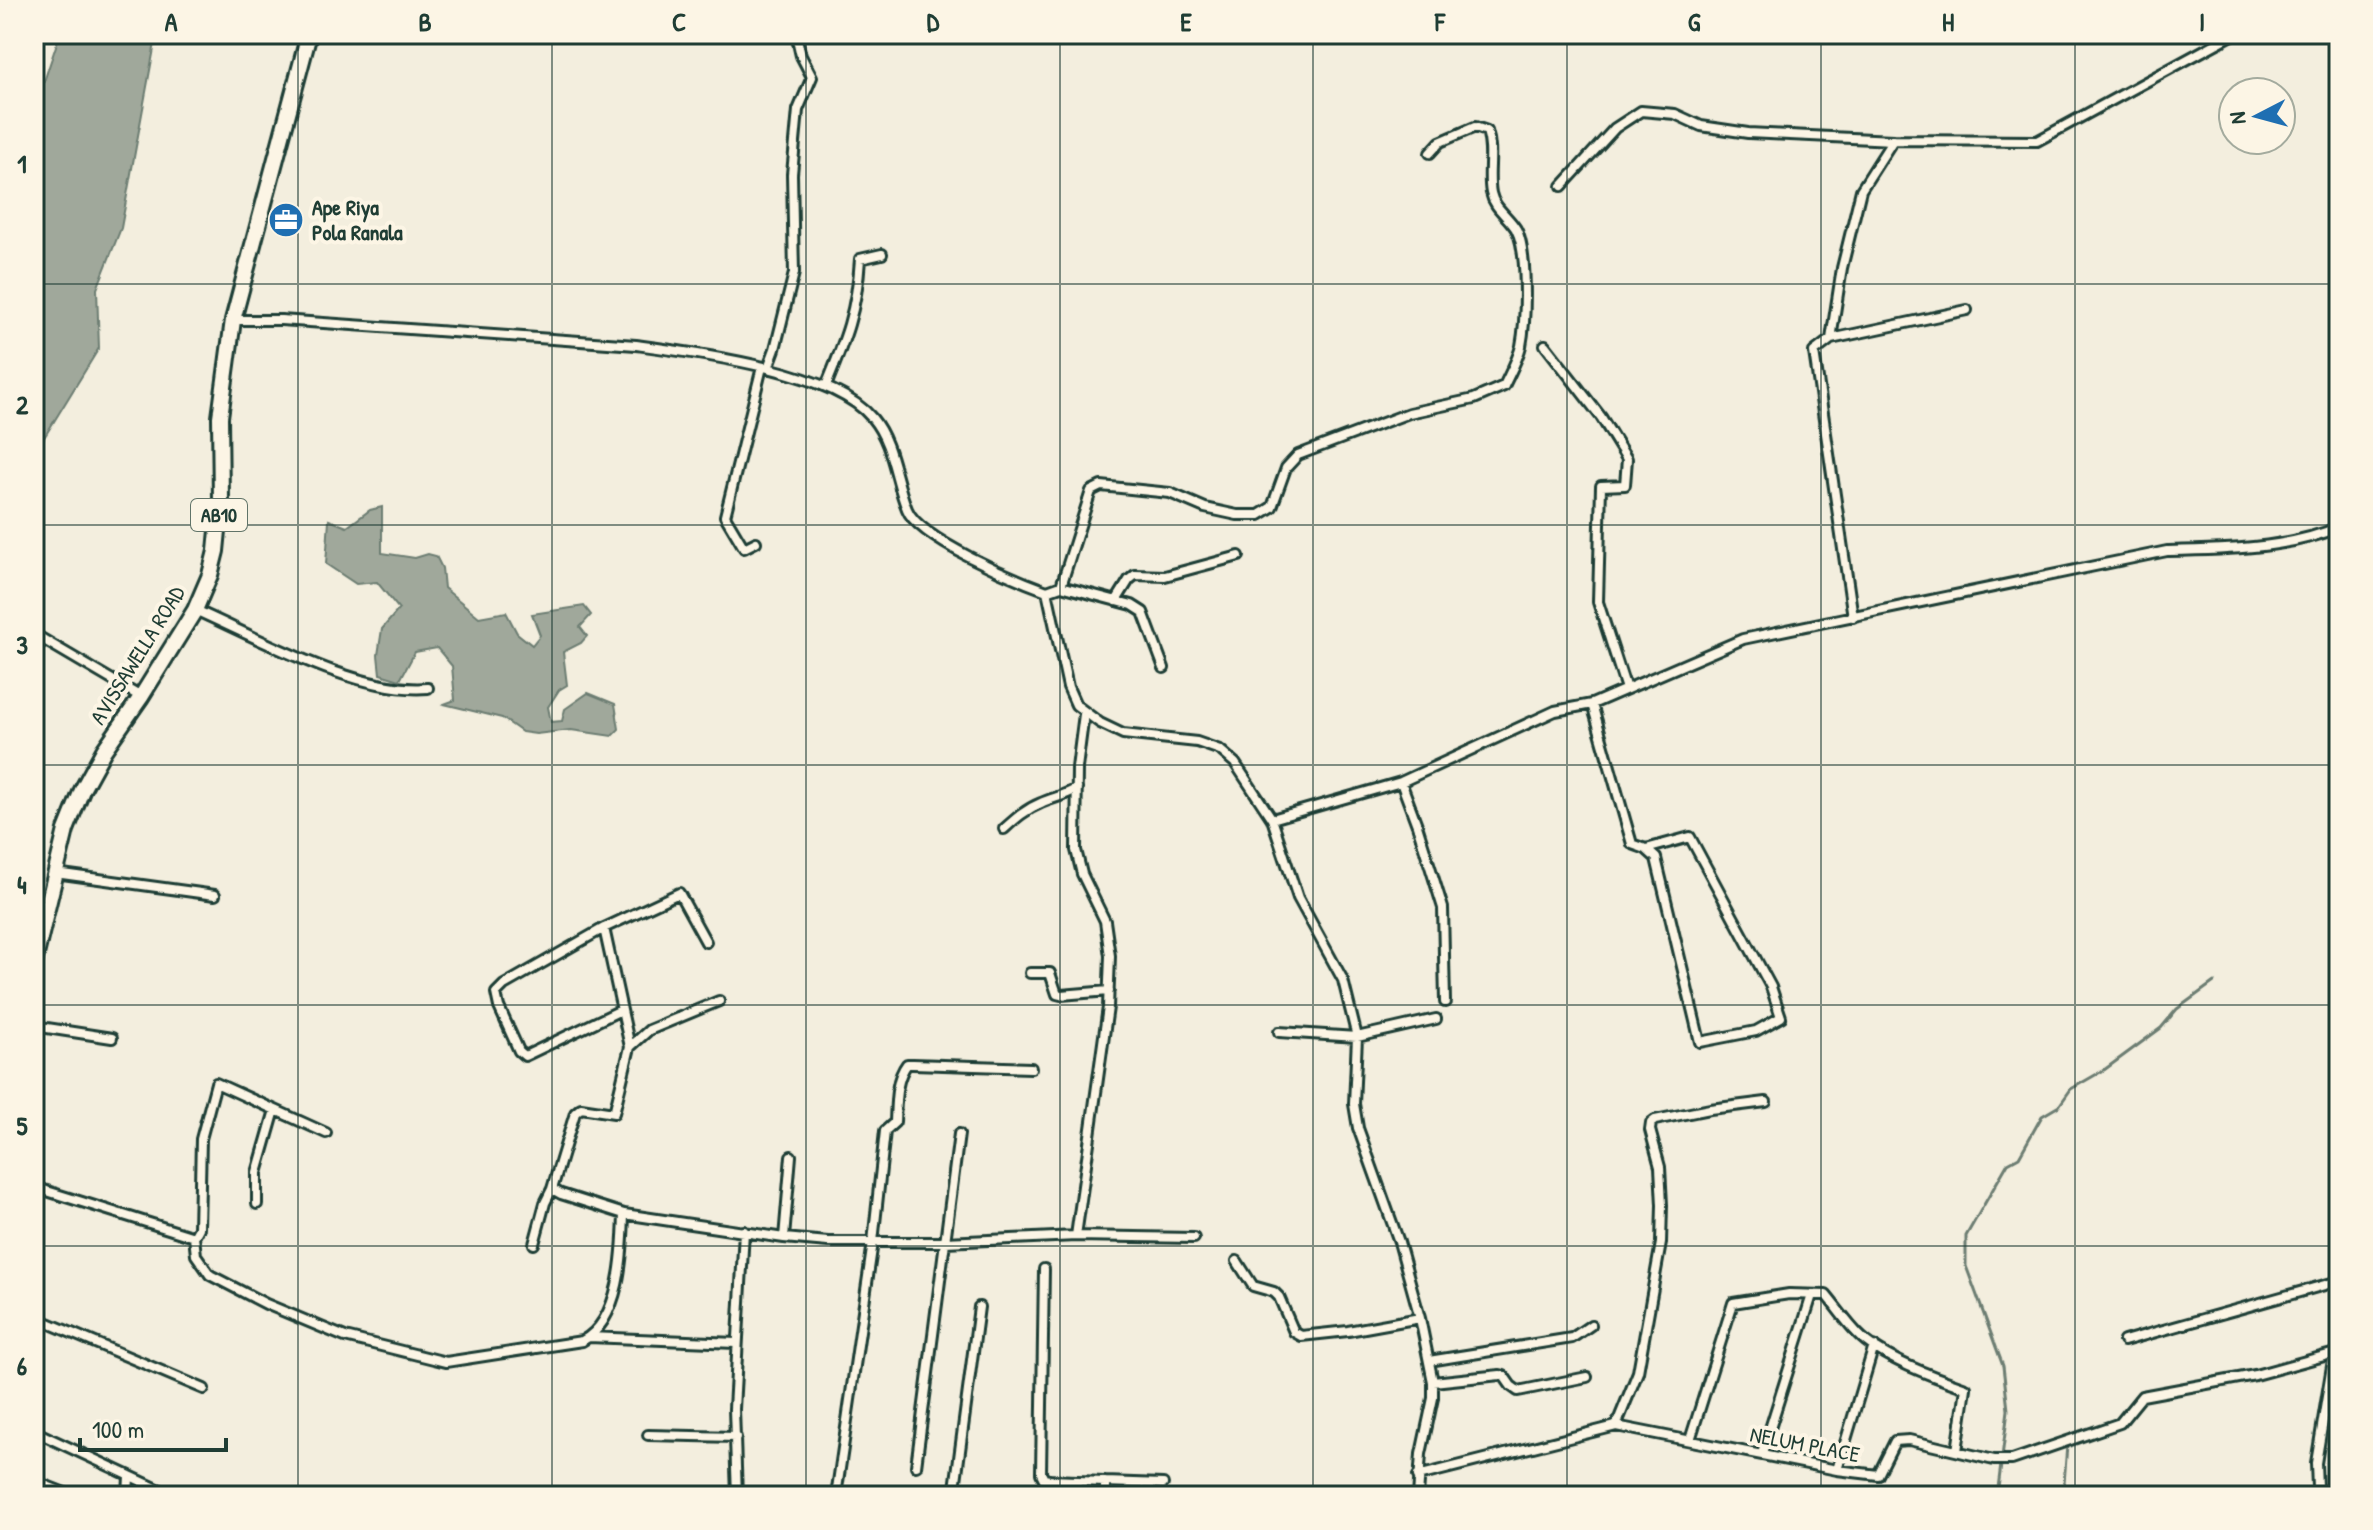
<svg xmlns="http://www.w3.org/2000/svg" width="2373" height="1530" font-family="'Patrick Hand',sans-serif">
	<style>
		.water { fill: #a0a89b; stroke: #6c7d72; stroke-width: 2 }
		.lines { fill: none; stroke-linecap: round; stroke-linejoin: round }
		.stream { stroke: #6c7d72; stroke-width: 3 }
		.street-casing { stroke: #1f3d34; stroke-width: 14 }
		.primary-casing { stroke: #1f3d34; stroke-width: 20 }
		.street { stroke: #fcf5e5; stroke-width: 8 }
		.primary { stroke: #fcf5e5; stroke-width: 14 }
		.grid { fill: none; stroke: #1f3d34; stroke-width: 2; stroke-opacity: 0.55 }
		.labels { text-anchor: middle; stroke-width: 8; stroke-linejoin: round; paint-order: stroke }
		.shield { fill: #fcf5e5; stroke: #617469; stroke-width: 2 }
		.shield-label { font-size: 20px; font-weight: bold; fill: #1f3d34 }
		.poi-label { font-size: 22px; font-weight: bold; fill: #1f3d34; stroke: #fcf5e5; text-anchor: start }
		.street-label { font-size: 22px; fill: #1f3d34; stroke: #fcf5e5 }
		.neatline { fill: none; stroke: #1f3d34; stroke-width: 3 }
		.grid-label { font-size: 26px; text-anchor: middle; font-weight: bold; fill: #1f3d34 }
	</style>
	<rect width="100%" height="100%" fill="#f3eede"/>
	<filter id="ink" filterUnits="userSpaceOnUse"><feTurbulence type="fractalNoise" baseFrequency=".0125" numOctaves="2"/><feDisplacementMap in="SourceGraphic" scale="16" xChannelSelector="R" yChannelSelector="G"/><feConvolveMatrix kernelMatrix="1 2 1 2 8 2 1 2 1" color-interpolation-filters="sRGB"/></filter>
	<g filter="url(#ink)">
		<!-- water -->
		<path class="water" d="M60,34H159L155,43L121,228L97,289L99,348L34,454V111Z
			M382,507V553L415,558L428,554L436,556L442,568L444,588L479,617L506,612L517,633L532,645L540,635L532,614L584,606L591,615L580,627L587,636L581,643L563,652L567,685L559,690L548,707L551,722L562,721L565,709L588,693L615,704L619,729L612,736L571,730L536,734L522,732L502,718L444,704L455,700L452,666L437,648L415,652L400,680L380,674L378,655L382,629L399,609L377,582L356,584L326,564L329,520L347,527L370,510Z"/>
		<g class="lines">
			<!-- stream -->
			<path class="stream" d="M1997,1496L2008,1410L2003,1366L1966,1266V1236L2008,1163L2019,1157L2042,1116L2059,1106L2071,1089L2104,1070L2161,1028L2177,1009L2214,982
				M2063,1496L2067,1445"/>
			<defs>
				<path id="street" d="M1562,186L1615,128L1641,111L1675,114L1701,126L1748,133L1893,140
					M233,320H281L636,345C696,353 833,370 872,418C893,443 895,480 907,509C918,539 1017,580 1047,591L1068,687L1076,705L1100,723L1123,734L1197,742L1220,750L1235,763L1272,819L1298,898L1343,980L1357,1037L1354,1104L1358,1128L1399,1242L1420,1318L1433,1382V1398L1421,1454L1418,1496
					M1831,339L1842,268L1861,190L1893,140L2037,141L2234,34
					M1545,345L1601,417L1627,459L1625,485L1601,486L1598,602L1626,689
					M768,368L775,349L794,273L792,174L798,110L812,77L801,56L796,34
					M826,386C845,340 857,310 860,259L882,254
					M756,542L744,548L725,516L762,367
					M1061,586L1132,605L1143,612L1164,668
					M1047,591L1061,586L1091,491L1101,486L1170,493L1205,508L1237,515H1259L1272,507L1286,468L1298,455L1409,413L1474,399L1504,386C1510,373 1518,359 1521,346C1526,320 1528,251 1516,229C1508,216 1494,208 1491,193C1487,172 1494,152 1487,131L1475,127L1440,142L1430,153
					M1116,601L1129,580L1135,575L1165,576L1239,556
					M195,610C261,639 357,694 428,688
					M1853,617L1814,352L1831,339L1967,310
					M34,634L141,697
					M1592,704L1632,844L1646,849L1656,858L1700,1042L1756,1031L1781,1017L1771,987L1690,837L1646,849
					M1401,782L1417,825L1443,908L1445,1002
					M1272,819L1401,782L1555,711L1592,704L1743,639L2167,551C2222,550 2289,549 2339,527
					M1004,829C1015,819 1026,809 1041,803C1054,797 1066,796 1077,788
					M55,873L215,895
					M604,928L679,893L706,942
					M1030,973H1050L1057,994L1061,995L1109,991
					M34,1026L112,1038
					M1279,1032L1357,1037L1436,1019
					M630,1047L649,1030L719,1001
					M326,1133L216,1083L201,1139L199,1228L194,1237L196,1255L210,1275L266,1304L345,1337L446,1362L582,1341C621,1321 623,1251 624,1214L561,1194L552,1189L575,1113L581,1108L614,1113L630,1047L604,928L504,985L496,993L499,1007L519,1051L525,1056L621,1010
					M34,1187L194,1237
					M257,1204V1173L275,1110
					M624,1214L784,1238L828,1242H945L1076,1236L1194,1238
					M1076,1236L1108,1007L1110,956L1105,921L1082,874L1076,850L1077,768L1084,714
					M784,1238L791,1156
					M534,1244L545,1203L552,1189
					M1237,1261L1253,1286L1274,1292L1279,1297L1294,1332L1301,1336L1348,1331L1420,1318
					M1044,1269L1041,1473L1044,1479L1050,1480L1105,1482V1496
					M34,1317L204,1389
					M589,1337L736,1343
					M2124,1341L2339,1281
					M2334,1354L2316,1463L2317,1487L2322,1494H2339
					M1429,1361L1572,1338L1591,1325
					M1433,1382L1500,1375L1504,1376L1511,1386L1518,1391L1587,1377
					M1616,1426L1638,1372L1661,1243L1662,1205L1660,1167L1650,1130L1651,1123L1655,1120L1710,1109L1766,1102
					M34,1431L173,1496
					M648,1435L736,1437
					M1690,1440L1733,1303L1789,1294L1826,1295C1837,1308 1846,1322 1858,1334C1881,1358 1934,1377 1966,1388L1957,1451
					M1762,1454L1812,1295
					M916,1466L959,1134
					M1837,1470L1874,1346
					M1418,1476L1616,1426L1837,1470L1878,1475L1895,1441L1909,1440L1994,1460H2012L2120,1423L2142,1396L2255,1375L2339,1352
					M34,1481L70,1495
					M1105,1482L1163,1484
					M128,1496L129,1476
					M737,1496L734,1409L744,1231
					M836,1496L873,1242L885,1131L895,1122C896,1103 895,1080 907,1064H913L1031,1068
					M954,1496L979,1307"/>
				<path id="primary" d="M34,963L66,830L82,790L104,750L141,697L195,610L210,575L216,551L221,500L220,417L233,320L309,34"/>
			</defs>
			<!-- street casing -->
			<use href="#street" class="street-casing"/>
			<!-- primary casing -->
			<use href="#primary" class="primary-casing"/>
			<!-- street -->
			<use href="#street" class="street"/>
			<!-- primary -->
			<use href="#primary" class="primary"/>
		</g>
	</g>
	<!-- grid -->
	<path class="grid" d="M298,34V1496M552,34V1496M806,34V1496M1060,34V1496M1313,34V1496M1567,34V1496M1821,34V1496M2075,34V1496M34,284H2339M34,525H2339M34,765H2339M34,1005H2339M34,1246H2339"/>
	<!-- icons -->
	<defs>
		<symbol id="office-disc" viewBox="-11 -11 22 22"><circle r="9.5" fill="#1f6fb2" stroke="#fcf5e5"/><path d="M-6-3h4V-5.5h4V-3h4V5H-6ZM-1-4.5V-3h2v-1.5ZM-6 0V1H6V0Z" fill="#fff"/></symbol>
	</defs>
	<g fill-rule="evenodd">
		<use href="#office-disc" x="266" y="200" width="40" height="40"/>
	</g>
	<g class="labels">
		<!-- shield labels -->
		<rect class="shield" x="191" y="499" width="56" height="32" rx="6"/>
		<g class="shield-label">
			<text x="219" y="522">AB10</text>
		</g>
		<!-- poi labels -->
		<g class="poi-label">
			<text x="312" y="215">Ape Riya<tspan x="312" dy="25">Pola Ranala</tspan></text>
		</g>
		<!-- street labels -->
		<g class="street-label">
			<text transform="translate(137 655) rotate(-58)" y="8">AVISSAWELLA ROAD</text>
			<text transform="translate(1805 1444) rotate(11)" y="8">NELUM PLACE</text>
		</g>
	</g>
	<!-- margin -->
	<rect width="2373" height="1530" fill="none" stroke="#fcf5e5" stroke-width="88"/>
	<!-- north arrow -->
	<g transform="translate(2257 116) rotate(264)"><circle r="38" fill="#fcf5e5" stroke="#a4ab9e" stroke-width="2"/>
	<path d="M0-6L14 30L0 20L-14 30Z" fill="#1f6fb2"/>
	<text y="-12" font-size="22" font-weight="bold" text-anchor="middle" fill="#1f3d34">N</text>
	</g>
	<!-- scale -->
	<path d="M80 1438v12h146v-12" fill="none" stroke="#1f3d34" stroke-width="4"/>
	<text x="92" y="1438" font-size="24" fill="#1f3d34" stroke="#fcf5e5" stroke-width="6" paint-order="stroke">100 m</text>
	<rect x="44" y="44" width="2285" height="1442" class="neatline"/>
	<g class="grid-label">
		<text x="171" y="31">A</text>
		<text x="425" y="31">B</text>
		<text x="679" y="31">C</text>
		<text x="933" y="31">D</text>
		<text x="1186" y="31">E</text>
		<text x="1440" y="31">F</text>
		<text x="1694" y="31">G</text>
		<text x="1948" y="31">H</text>
		<text x="2202" y="31">I</text>
		<text x="22" y="173">1</text>
		<text x="22" y="414">2</text>
		<text x="22" y="654">3</text>
		<text x="22" y="894">4</text>
		<text x="22" y="1135">5</text>
		<text x="22" y="1375">6</text>
	</g>
</svg>
